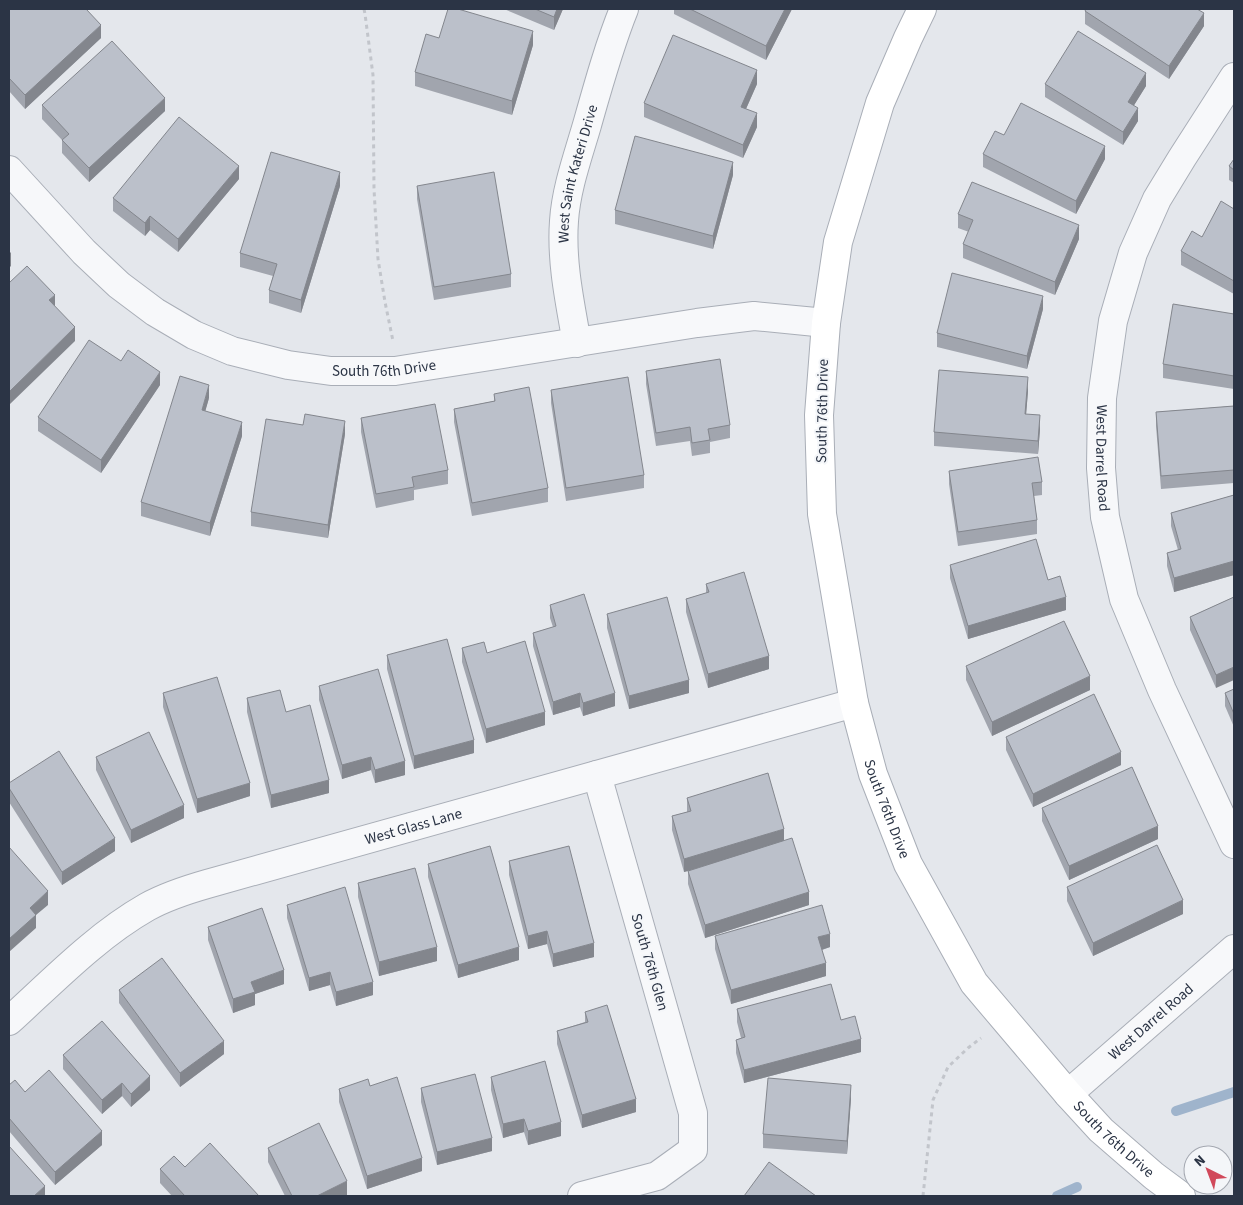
<svg xmlns="http://www.w3.org/2000/svg" width="1243" height="1205" font-family="'Source Sans 3',sans-serif">
	<style>
		.lines { fill: none; stroke-linecap: round; stroke-linejoin: round }
		.stream { stroke: #9fb4cc; stroke-width: 10 }
		.street-casing { stroke: #a9aeb7; stroke-width: 30 }
		.secondary-casing { stroke: #a9aeb7; stroke-width: 30 }
		.path { stroke: #c2c5cb; stroke-width: 3; stroke-dasharray: 4 4; stroke-linecap: butt }
		.street { stroke: #f7f8fa; stroke-width: 28 }
		.secondary { stroke: #fff; stroke-width: 28 }
		.wall { fill: #a1a5ae }
		.shaded-wall { fill: #83868d }
		.building { fill: #bbc0ca; stroke: #83868d }
		.labels { text-anchor: middle; stroke-width: 4; stroke-linejoin: round; paint-order: stroke }
		.street-label { font-size: 15px; fill: #2b3445; stroke: #f4f6f9 }
	</style>
	<rect width="100%" height="100%" fill="#e4e7ec"/>
	<g class="lines">
		<!-- stream -->
		<path class="stream" d="M1176,1111L1234,1092
			M1057,1196L1077,1187"/>
		<defs>
			<g id="street">
				<path id="s1" d="M1234,77L1182,158L1157,199L1133,253L1113,321L1102,398L1101,468L1105,517L1124,599L1162,690L1234,844"/>
				<path id="s2" d="M9,170L84,252L119,285L155,312L194,335L232,351L288,365L331,371H395L697,323L754,316L826,323"/>
				<path id="s3" d="M577,343C570,303 561,262 564,221C566,189 578,156 587,125C598,86 609,46 624,9"/>
				<path id="s4" d="M9,1021C52,982 96,936 147,907C165,897 186,890 207,884L854,703"/>
				<path id="s5" d="M1068,1094L1234,949"/>
				<path d="M582,1196L657,1176L693,1150V1113L597,775"/>
			</g>
			<g id="secondary">
				<path id="s6" d="M922,9L908,38L880,103L838,242L826,323L819,415L822,514L854,703L873,774L908,864L974,983L1068,1094L1101,1130L1154,1176L1181,1196"/>
			</g>
		</defs>
		<!-- street casing -->
		<use href="#street" class="street-casing"/>
		<!-- secondary casing -->
		<use href="#secondary" class="secondary-casing"/>
		<!-- path -->
		<path class="path" d="M364,9L365,14L373,75L374,189L378,259L385,302L393,341
			M923,1196L933,1100L948,1067L968,1048L981,1038"/>
		<!-- street -->
		<use href="#street" class="street"/>
		<!-- secondary -->
		<use href="#secondary" class="secondary"/>
	</g>
	<!-- wall -->
	<path class="wall" d="M9,9L101,38L25,109L9,91Z
		M504,9H563L554,30Z
		M674,9H792L766,60L674,14Z
		M1085,11L1204,26L1169,79L1085,24Z
		M439,38L533,45L512,115L415,86V72Z
		M757,84L746,109L757,127L743,158L644,117V103Z
		M1045,84L1146,86L1134,105L1138,121L1123,145L1045,97Z
		M42,105L165,111L89,182L62,153V140L42,119Z
		M1004,135L1105,159L1076,214L983,167V154Z
		M1234,159V183L1229,180V166Z
		M733,175L713,249L615,224V210Z
		M239,179L178,252L150,230L145,236L113,211V198Z
		M340,186L301,313L269,303V290L273,276L240,267V253Z
		M417,186L511,274V287L434,300L417,199Z
		M1234,209V294L1181,265V251L1202,237Z
		M958,214L1079,239L1055,295L963,258V244L969,232L958,228Z
		M1043,309L1027,369L937,347V333Z
		M1234,314V389L1163,378V364Z
		M121,361L160,385L101,473L38,431V417Z
		M646,371L730,425V438L710,442V453L692,456L690,441L656,446L646,384Z
		M551,390L644,475V488L566,501L551,403Z
		M1028,391L1026,414L1040,429L1038,454L934,446V432Z
		M494,394L548,488V502L472,516L454,422V409L494,401Z
		M209,398L205,411L242,436L210,536L141,516V502Z
		M1234,406V483L1161,489L1156,426V412Z
		M361,418L448,470V484L414,490V500L376,508L361,432Z
		M345,434L328,538L251,526V512Z
		M949,471L1042,482V495L1034,496L1037,520V534L958,546L949,484Z
		M1234,495V575L1174,592L1167,566V553L1178,550L1171,526V513Z
		M950,565L1048,580L1066,610L968,639L950,578Z
		M706,584L769,669L708,688L686,612V599L706,593Z
		M1234,597L1216,688L1190,630V617Z
		M550,605L615,706L583,716L580,707L553,715L533,646V633L553,627L550,618Z
		M607,614L689,693L629,709L607,628Z
		M462,648L487,653L545,725L486,743L462,662Z
		M387,655L474,753L414,769L387,669Z
		M966,666L1090,690L992,736L966,680Z
		M319,686L405,775L375,783L371,770L342,779L319,700Z
		M1234,689V727L1225,706V693Z
		M163,693L250,796L197,813L163,707Z
		M247,698L286,712L329,793L271,808L247,712Z
		M1006,737L1121,765L1033,807L1006,750Z
		M96,757L184,818L131,843L96,770Z
		M9,783L115,851L62,885L9,802Z
		M687,798L784,841L809,905L705,938L688,884V871L684,872L672,830V816L687,812Z
		M1042,808L1158,839L1069,880L1042,821Z
		M509,861L594,957L553,967L547,944L528,949L509,875Z
		M428,864L519,960L458,978L428,877Z
		M358,883L437,961L379,976L358,897Z
		M1067,887L1183,914L1093,956L1067,901Z
		M287,905L373,995L336,1006L330,985L309,991L287,918Z
		M208,927L284,984L255,994V1005L233,1013L208,940Z
		M715,936L830,947L822,950L826,976L731,1004L715,949Z
		M119,990L224,1054L180,1087L119,1003Z
		M737,1009L841,1020L861,1052L744,1083L736,1053V1040L741,1038L737,1022Z
		M585,1012L636,1112L582,1128L557,1044V1031L585,1022Z
		M63,1055L150,1090L131,1107L122,1096L102,1114L63,1069Z
		M491,1077L561,1136L528,1145L524,1132L503,1138L491,1090Z
		M9,1085L25,1092L102,1145L55,1185L9,1131Z
		M370,1086L422,1171L367,1189L339,1102V1089Z
		M421,1088L492,1151L437,1165L421,1102Z
		M851,1098L847,1154L763,1148V1134Z
		M268,1148L347,1195L344,1196H285L268,1162Z
		M185,1167L259,1196H172L160,1183V1169Z"/>
	<!-- shaded-wall -->
	<path class="shaded-wall" d="M557,9H563L554,30V17Z
		M785,9H792L766,60V46Z
		M1204,13V26L1169,79V66Z
		M101,25V38L25,109V95Z
		M533,31V45L512,115V101Z
		M757,70V84L741,120V107Z
		M1146,73V86L1128,115V102Z
		M165,98V111L89,182V168Z
		M1138,108V121L1123,145V132Z
		M757,113V127L743,158V145Z
		M1105,146V159L1076,214V201Z
		M733,162V175L713,249V236Z
		M239,166V179L178,252V239Z
		M340,172V186L301,313V300Z
		M150,216V230L145,236V223Z
		M1079,225V239L1055,295V282Z
		M11,252V266L9,268V254Z
		M55,295V308L49,300Z
		M1043,296V309L1027,369V356Z
		M75,327V341L9,405V392Z
		M160,372V385L101,473V460Z
		M1028,377V391L1025,428V414Z
		M209,385V398L202,423V410Z
		M1040,415V429L1038,454V441Z
		M345,421V434L328,538V525Z
		M242,422V436L210,536V523Z
		M1234,561V575L1174,592V578Z
		M1066,597V610L968,639V626Z
		M769,656V669L708,688V674Z
		M1234,667V680L1216,688V675Z
		M1090,676V690L992,736V722Z
		M689,680V693L629,709V696Z
		M580,693V707L553,715V702Z
		M615,693V706L583,716V703Z
		M545,712V725L486,743V729Z
		M474,740V753L414,769V756Z
		M1121,752V765L1033,807V794Z
		M371,757V770L342,779V765Z
		M405,761V775L375,783V770Z
		M329,780V793L271,808V795Z
		M250,783V796L197,813V799Z
		M184,805V818L131,843V830Z
		M1158,826V839L1069,880V866Z
		M784,829V842L684,872V859Z
		M115,838V851L62,885V872Z
		M48,891V905L36,915V928L9,952V939L30,908Z
		M809,892V905L705,938V925Z
		M1183,900V914L1093,956V943Z
		M547,931V944L528,949V936Z
		M830,934V947L818,951V937Z
		M594,943V957L553,967V954Z
		M437,947V961L379,976V962Z
		M519,947V960L458,978V965Z
		M826,963V976L731,1004V990Z
		M284,970V984L255,994V1005L233,1013V999L251,982Z
		M330,972V985L309,991V978Z
		M373,982V995L336,1006V992Z
		M861,1039V1052L744,1083V1070Z
		M224,1041V1054L180,1087V1073Z
		M150,1076V1090L131,1107V1094Z
		M122,1083V1096L102,1114V1100Z
		M851,1085V1098L847,1154V1141Z
		M636,1099V1112L582,1128V1115Z
		M524,1119V1132L503,1138V1124Z
		M561,1122V1136L528,1145V1131Z
		M102,1131V1145L55,1185V1172Z
		M492,1138V1151L437,1165V1152Z
		M422,1158V1171L367,1189V1176Z
		M347,1181V1195L344,1196H317Z
		M45,1186V1196H34Z"/>
	<!-- building -->
	<path class="building" d="M9,9H86L101,25L25,95L9,78Z
		M448,9H458L533,31L512,101L415,72L426,34L439,38Z
		M535,9H557L554,17Z
		M690,9H785L766,46Z
		M1086,9H1197L1204,13L1169,66L1085,11Z
		M1078,31L1146,73L1128,102L1138,108L1123,132L1045,84Z
		M673,35L757,70L741,107L757,113L743,145L644,103Z
		M112,41L165,98L89,168L62,140L69,134L42,105Z
		M1021,103L1105,146L1076,201L983,154L995,131L1004,135Z
		M179,117L239,166L178,239L150,216L145,223L113,198Z
		M635,136L733,162L713,236L615,210Z
		M271,152L340,172L301,300L269,290L277,264L240,253Z
		M1234,159V170L1229,166Z
		M494,172L511,274L434,287L417,186Z
		M972,182L1079,225L1055,282L963,244L973,220L958,214Z
		M1221,201L1234,209V281L1181,251L1192,231L1202,237Z
		M27,266L55,295L49,300L75,327L9,392V283Z
		M952,273L1043,296L1027,356L937,333Z
		M1173,304L1234,314V376L1163,364Z
		M89,340L121,361L128,350L160,372L101,460L38,417Z
		M720,359L730,425L708,429L710,440L692,443L690,427L656,433L646,371Z
		M939,370L1028,377L1025,414L1040,415L1038,441L934,432Z
		M180,376L209,385L202,410L242,422L210,523L141,502Z
		M628,377L644,475L566,488L551,390Z
		M529,387L548,488L472,503L454,409L495,401L494,394Z
		M435,404L448,470L412,477L414,487L376,494L361,418Z
		M1234,406V470L1161,476L1156,412Z
		M305,414L345,421L328,525L251,512L266,419L303,425Z
		M1038,457L1042,482L1032,483L1037,520L958,532L949,471Z
		M1234,495V561L1174,578L1167,553L1181,549L1171,513Z
		M1036,539L1048,580L1060,576L1066,597L968,626L950,565Z
		M744,572L769,656L708,674L686,599L709,592L706,584Z
		M584,594L615,693L583,703L580,693L553,702L533,633L556,626L550,605Z
		M667,597L689,680L629,696L607,614Z
		M1234,597V667L1216,675L1190,617Z
		M1064,621L1090,676L992,722L966,666Z
		M447,639L474,740L414,756L387,655Z
		M525,641L545,712L486,729L462,648L484,642L487,653Z
		M378,669L405,761L375,770L371,757L342,765L319,686Z
		M217,677L250,783L197,799L163,693Z
		M1234,689V714L1225,693Z
		M280,690L286,712L310,705L329,780L271,795L247,698Z
		M1094,694L1121,752L1033,794L1006,737Z
		M149,732L184,805L131,830L96,757Z
		M59,751L115,838L62,872L9,788V783Z
		M1132,767L1158,826L1069,866L1042,808Z
		M768,773L784,829L684,859L672,816L691,811L687,798Z
		M792,838L809,892L705,925L688,871Z
		M1157,845L1183,900L1093,943L1067,887Z
		M490,846L519,947L458,965L428,864Z
		M569,846L594,943L553,954L547,931L528,936L509,861Z
		M9,847L48,891L30,908L36,915L9,939Z
		M415,868L437,947L379,962L358,883Z
		M345,887L373,982L336,992L330,972L309,978L287,905Z
		M822,905L830,934L818,937L826,963L731,990L715,936Z
		M262,908L284,970L251,982L255,992L233,999L208,927Z
		M162,958L224,1041L180,1073L119,990Z
		M831,984L841,1020L855,1016L861,1039L744,1070L736,1040L745,1037L737,1009Z
		M607,1005L636,1099L582,1115L557,1031L588,1022L585,1012Z
		M102,1021L150,1076L131,1094L122,1083L102,1100L63,1055Z
		M545,1061L561,1122L528,1131L524,1119L503,1124L491,1077Z
		M49,1070L102,1131L55,1172L9,1118V1085L15,1080L25,1092Z
		M475,1074L492,1138L437,1152L421,1088Z
		M397,1077L422,1158L367,1176L339,1089L368,1079L370,1086Z
		M768,1078L851,1085L847,1141L763,1134Z
		M319,1123L347,1181L317,1196H292L268,1148Z
		M210,1143L259,1196H185L160,1169L174,1156L185,1167Z
		M9,1146L45,1186L34,1196H9Z
		M769,1162L816,1196H744Z"/>
	<g class="labels">
		<!-- street labels -->
		<g class="street-label">
			<text dy="5" stroke="none"><textPath href="#s3" startOffset="172">West Saint Kateri Drive</textPath></text>
			<text dy="5" stroke="none"><textPath href="#s2" startOffset="445">South 76th Drive</textPath></text>
			<text transform="translate(822 411) rotate(-89)" y="5">South 76th Drive</text>
			<text dy="5" stroke="none"><textPath href="#s1" startOffset="412">West Darrel Road</textPath></text>
			<text dy="5" stroke="none"><textPath href="#s6" startOffset="824">South 76th Drive</textPath></text>
			<text dy="5" stroke="none"><textPath href="#s4" startOffset="458">West Glass Lane</textPath></text>
			<text transform="translate(650 962) rotate(74)" y="5">South 76th Glen</text>
			<text dy="5" stroke="none"><textPath href="#s5" startOffset="110">West Darrel Road</textPath></text>
			<text dy="5" stroke="none"><textPath href="#s6" startOffset="1229">South 76th Drive</textPath></text>
		</g>
	</g>
	<!-- border -->
	<rect width="1243" height="1205" fill="none" stroke="#2b3445" stroke-width="20"/>
	<!-- north arrow -->
	<g transform="translate(1208 1170) rotate(318)"><circle r="24" fill="#f4f6f9" stroke="#a4a8b1"/>
	<path d="M0-4L9 19L0 12L-9 19Z" fill="#d1495b"/>
	<text y="-8" font-size="14" font-weight="bold" text-anchor="middle" fill="#2b3445">N</text>
	</g>
</svg>
